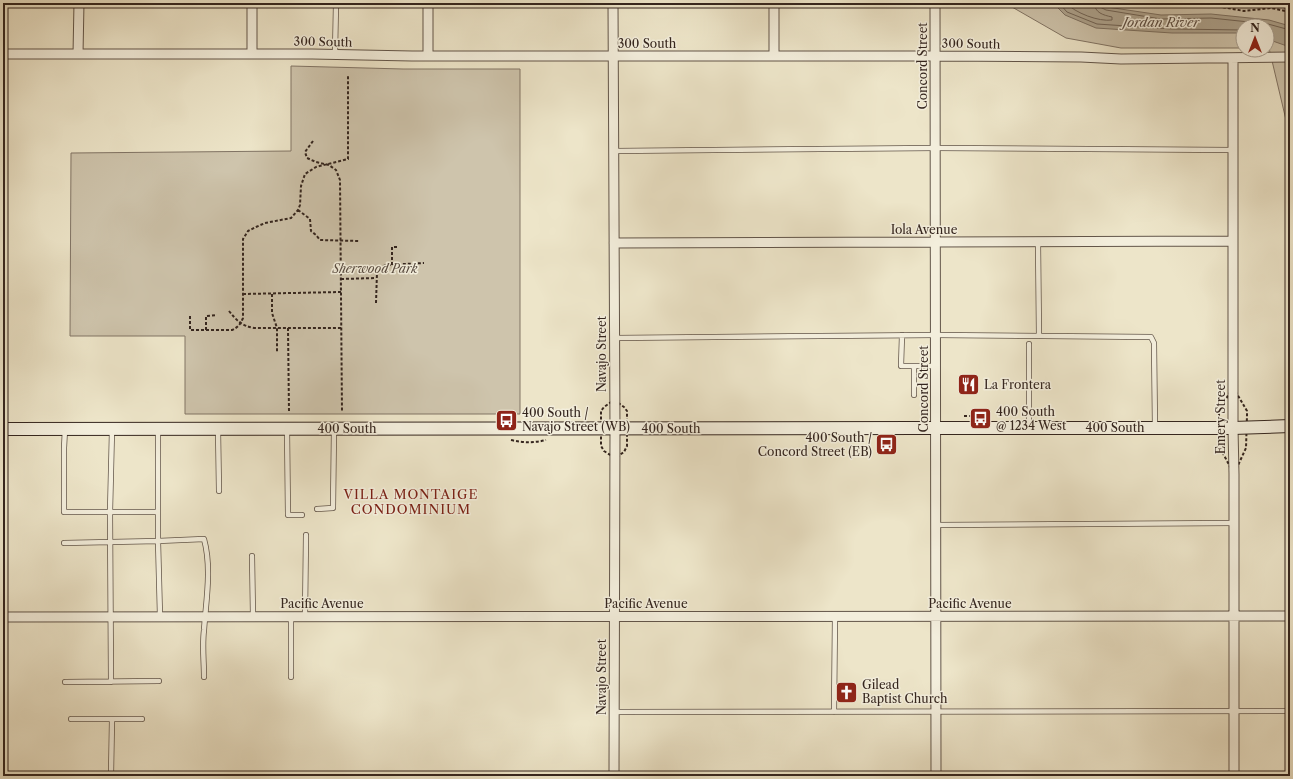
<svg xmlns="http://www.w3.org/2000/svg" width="1293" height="779" font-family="'Libre Caslon Text',serif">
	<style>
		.green { fill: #cec4ac; stroke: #817465 }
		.water { fill: #aea48f; stroke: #7d7162 }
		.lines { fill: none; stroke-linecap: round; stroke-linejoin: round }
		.shore { stroke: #716456; stroke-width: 1 }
		.lane-casing { stroke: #625549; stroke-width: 6 }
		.street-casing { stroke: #625549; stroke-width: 11 }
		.secondary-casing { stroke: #34251e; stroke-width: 14 }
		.path { stroke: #34251e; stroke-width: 2; stroke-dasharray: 3 2; stroke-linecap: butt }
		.lane { stroke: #f3eedc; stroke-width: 4.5 }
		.street { stroke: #f3eedc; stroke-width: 9 }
		.secondary { stroke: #f3eedc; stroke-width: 12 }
		.labels { text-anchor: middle; stroke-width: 3; stroke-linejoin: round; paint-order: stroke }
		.street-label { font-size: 12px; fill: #34251e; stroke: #f3eedc }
		.park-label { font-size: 12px; font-style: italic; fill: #5a4d42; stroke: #f3eedc }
		.poi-label { font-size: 12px; fill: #34251e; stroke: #f3eedc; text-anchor: start }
		.water-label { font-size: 13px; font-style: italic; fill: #5f5146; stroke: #f3eedc }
		.neighbourhood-label { font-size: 13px; letter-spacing: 1px; fill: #7a1f14; stroke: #f3eedc }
	</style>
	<rect width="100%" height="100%" fill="#ede5c9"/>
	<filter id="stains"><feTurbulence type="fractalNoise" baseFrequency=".005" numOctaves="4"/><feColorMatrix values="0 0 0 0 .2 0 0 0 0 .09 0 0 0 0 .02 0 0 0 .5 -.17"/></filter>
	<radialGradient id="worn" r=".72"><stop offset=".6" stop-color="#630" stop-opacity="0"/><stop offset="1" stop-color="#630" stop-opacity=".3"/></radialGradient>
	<!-- green -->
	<path class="green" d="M1012,3H1196L1275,6L1290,9V137L1269,48L1267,47V26H1243V48H1121L1066,38L1012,7Z
		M291,66L403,69H520V414H185V336H70L71,153L291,151Z"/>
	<!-- water -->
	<path class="water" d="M1053,3H1100L1107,7L1161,15L1211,14L1269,20L1290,26V101L1287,46L1267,39V26H1243V33H1172L1096,28L1065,15Z"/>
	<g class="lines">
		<!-- shore -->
		<path class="shore" d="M1059,3L1067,12L1097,24L1172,29L1243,30
			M1066,3C1075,13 1099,22 1112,20V17C1103,15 1095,13 1094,3
			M1099,3L1100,7L1106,10L1161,19L1211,18L1268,24L1290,30"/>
		<defs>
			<path id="lane" d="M335,54L336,3
				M614,151L936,148L1233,150
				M1038,241L1039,336
				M902,335L901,366H914
				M614,338L936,335L1151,337L1154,343L1155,428
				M1029,344V426
				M914,395V366H936
				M65,429L64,448V512H158
				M158,429V541L160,616
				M218,429L219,491
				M287,429L288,515H302
				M317,509L333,508L334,429
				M936,525L1234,523
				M64,543L158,541L204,539C212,568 206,601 204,630C202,646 204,661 204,677
				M252,556L253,616
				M305,616L306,535
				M291,677V616
				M65,682L159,681
				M111,682L110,512L112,430
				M614,712L1290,711
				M834,712L835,616
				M71,719H112
				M111,776L112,719H142"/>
			<path id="street" d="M252,3V53
				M428,3V56
				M613,3L615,429L614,776
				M935,3L936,776
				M3,54H312L412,56H936L1081,57L1121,59L1290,57
				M78,54L79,3
				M774,56V3
				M1233,58V428L1234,474V776
				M614,243L1233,241
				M3,617L1290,616"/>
			<path id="secondary" d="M3,429L920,428H1233L1290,426"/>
		</defs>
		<!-- lane casing -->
		<use href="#lane" class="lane-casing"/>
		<!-- street casing -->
		<use href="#street" class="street-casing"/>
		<!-- secondary casing -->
		<use href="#secondary" class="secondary-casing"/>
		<!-- path -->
		<path class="path" d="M1158,3L1222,7L1244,11L1271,8L1290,12
			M313,141L305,152L307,158L316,162L329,165L336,170L340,180L342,412
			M298,210L310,219L311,231L316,235L320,240L360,241
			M392,265V247H397
			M341,279L376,278
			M243,294L341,292
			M272,294V313L277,328V353
			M376,303L377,272L379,268L386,265L424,263
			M229,311C236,320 242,326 254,328H341
			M190,316V330H232C238,327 240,325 243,318V239L248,231L256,227L265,223L291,218L298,210L300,205L301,186L305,174L316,167L348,159V75
			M288,328L289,412
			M206,330V316L217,315
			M1233,387L1247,411V415L1246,448L1234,474L1219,446V411Z
			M614,400L624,407L627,411V446L624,452L615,458L604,451L601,446V411L604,407Z
			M964,416H990
			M511,440C524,443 534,443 546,440"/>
		<!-- lane -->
		<use href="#lane" class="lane"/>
		<!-- street -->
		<use href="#street" class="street"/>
		<!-- secondary -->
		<use href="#secondary" class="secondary"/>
	</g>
	<!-- icons -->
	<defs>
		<symbol id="restaurant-square" viewBox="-11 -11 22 22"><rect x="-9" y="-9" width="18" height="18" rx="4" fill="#8f2418" stroke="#f3eedc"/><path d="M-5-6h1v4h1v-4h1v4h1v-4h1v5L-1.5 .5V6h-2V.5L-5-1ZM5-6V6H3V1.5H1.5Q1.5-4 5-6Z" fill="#fff"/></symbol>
		<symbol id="bus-square" viewBox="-11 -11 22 22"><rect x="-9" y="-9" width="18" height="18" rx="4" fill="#8f2418" stroke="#f3eedc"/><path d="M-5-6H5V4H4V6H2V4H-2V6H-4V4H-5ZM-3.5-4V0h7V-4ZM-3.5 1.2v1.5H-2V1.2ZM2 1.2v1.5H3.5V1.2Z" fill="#fff"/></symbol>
		<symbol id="church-square" viewBox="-11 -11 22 22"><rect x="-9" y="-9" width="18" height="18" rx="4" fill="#8f2418" stroke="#f3eedc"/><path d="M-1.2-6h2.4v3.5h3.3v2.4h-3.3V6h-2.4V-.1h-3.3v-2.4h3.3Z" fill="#fff"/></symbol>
	</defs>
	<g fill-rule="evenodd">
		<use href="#restaurant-square" x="956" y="372" width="25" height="25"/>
		<use href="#bus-square" x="968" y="406" width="25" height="25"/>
		<use href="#bus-square" x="494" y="408" width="25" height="25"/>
		<use href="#bus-square" x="874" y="432" width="25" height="25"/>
		<use href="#church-square" x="834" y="680" width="25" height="25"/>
	</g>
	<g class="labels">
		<!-- street labels -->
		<g class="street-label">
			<text transform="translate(323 42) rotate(1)" y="4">300 South</text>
			<text x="647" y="48">300 South</text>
			<text transform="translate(971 44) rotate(1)" y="4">300 South</text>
			<text transform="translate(923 66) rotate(-90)" y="4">Concord Street</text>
			<text x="924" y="234">Iola Avenue</text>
			<text transform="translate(602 354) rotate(-90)" y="4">Navajo Street</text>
			<text transform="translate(924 389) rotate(-90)" y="4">Concord Street</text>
			<text transform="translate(1221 417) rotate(-90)" y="4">Emery Street</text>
			<text x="1115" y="432">400 South</text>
			<text x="347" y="433">400 South</text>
			<text x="671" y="433">400 South</text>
			<text x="322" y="608">Pacific Avenue</text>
			<text x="646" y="608">Pacific Avenue</text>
			<text x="970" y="608">Pacific Avenue</text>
			<text transform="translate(602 677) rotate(-90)" y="4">Navajo Street</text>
		</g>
		<!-- park labels -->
		<g class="park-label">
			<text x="375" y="273">Sherwood Park</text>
		</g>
		<!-- poi labels -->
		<g class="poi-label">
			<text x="984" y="389">La Frontera</text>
			<text x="996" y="416">400 South<tspan x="996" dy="14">@ 1234 West</tspan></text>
			<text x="522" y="417">400 South /<tspan x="522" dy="14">Navajo Street (WB)</tspan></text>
			<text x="872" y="442" text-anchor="end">400 South /<tspan x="872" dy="14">Concord Street (EB)</tspan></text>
			<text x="862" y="689">Gilead<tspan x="862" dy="14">Baptist Church</tspan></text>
		</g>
		<!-- water labels -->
		<g class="water-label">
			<text x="1161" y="27">Jordan River</text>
		</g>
		<!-- neighbourhood labels -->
		<g class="neighbourhood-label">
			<text x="411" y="499">VILLA MONTAIGE<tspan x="411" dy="15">CONDOMINIUM</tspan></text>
		</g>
	</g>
	<!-- margin -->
	<rect width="1293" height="779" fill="none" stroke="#ede5c9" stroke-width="16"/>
	<rect x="4" y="4" width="1285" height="771" fill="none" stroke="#34251e" stroke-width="2"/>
	<rect x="8" y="8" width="1277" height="763" fill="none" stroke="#34251e"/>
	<!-- north arrow -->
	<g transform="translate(1255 38)"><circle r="19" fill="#f3eedc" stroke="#a79e90"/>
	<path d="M0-3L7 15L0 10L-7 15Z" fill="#8f2418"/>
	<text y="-6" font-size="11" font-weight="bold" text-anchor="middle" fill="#34251e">N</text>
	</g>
	<rect width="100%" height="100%" filter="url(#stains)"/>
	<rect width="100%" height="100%" fill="url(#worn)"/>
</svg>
